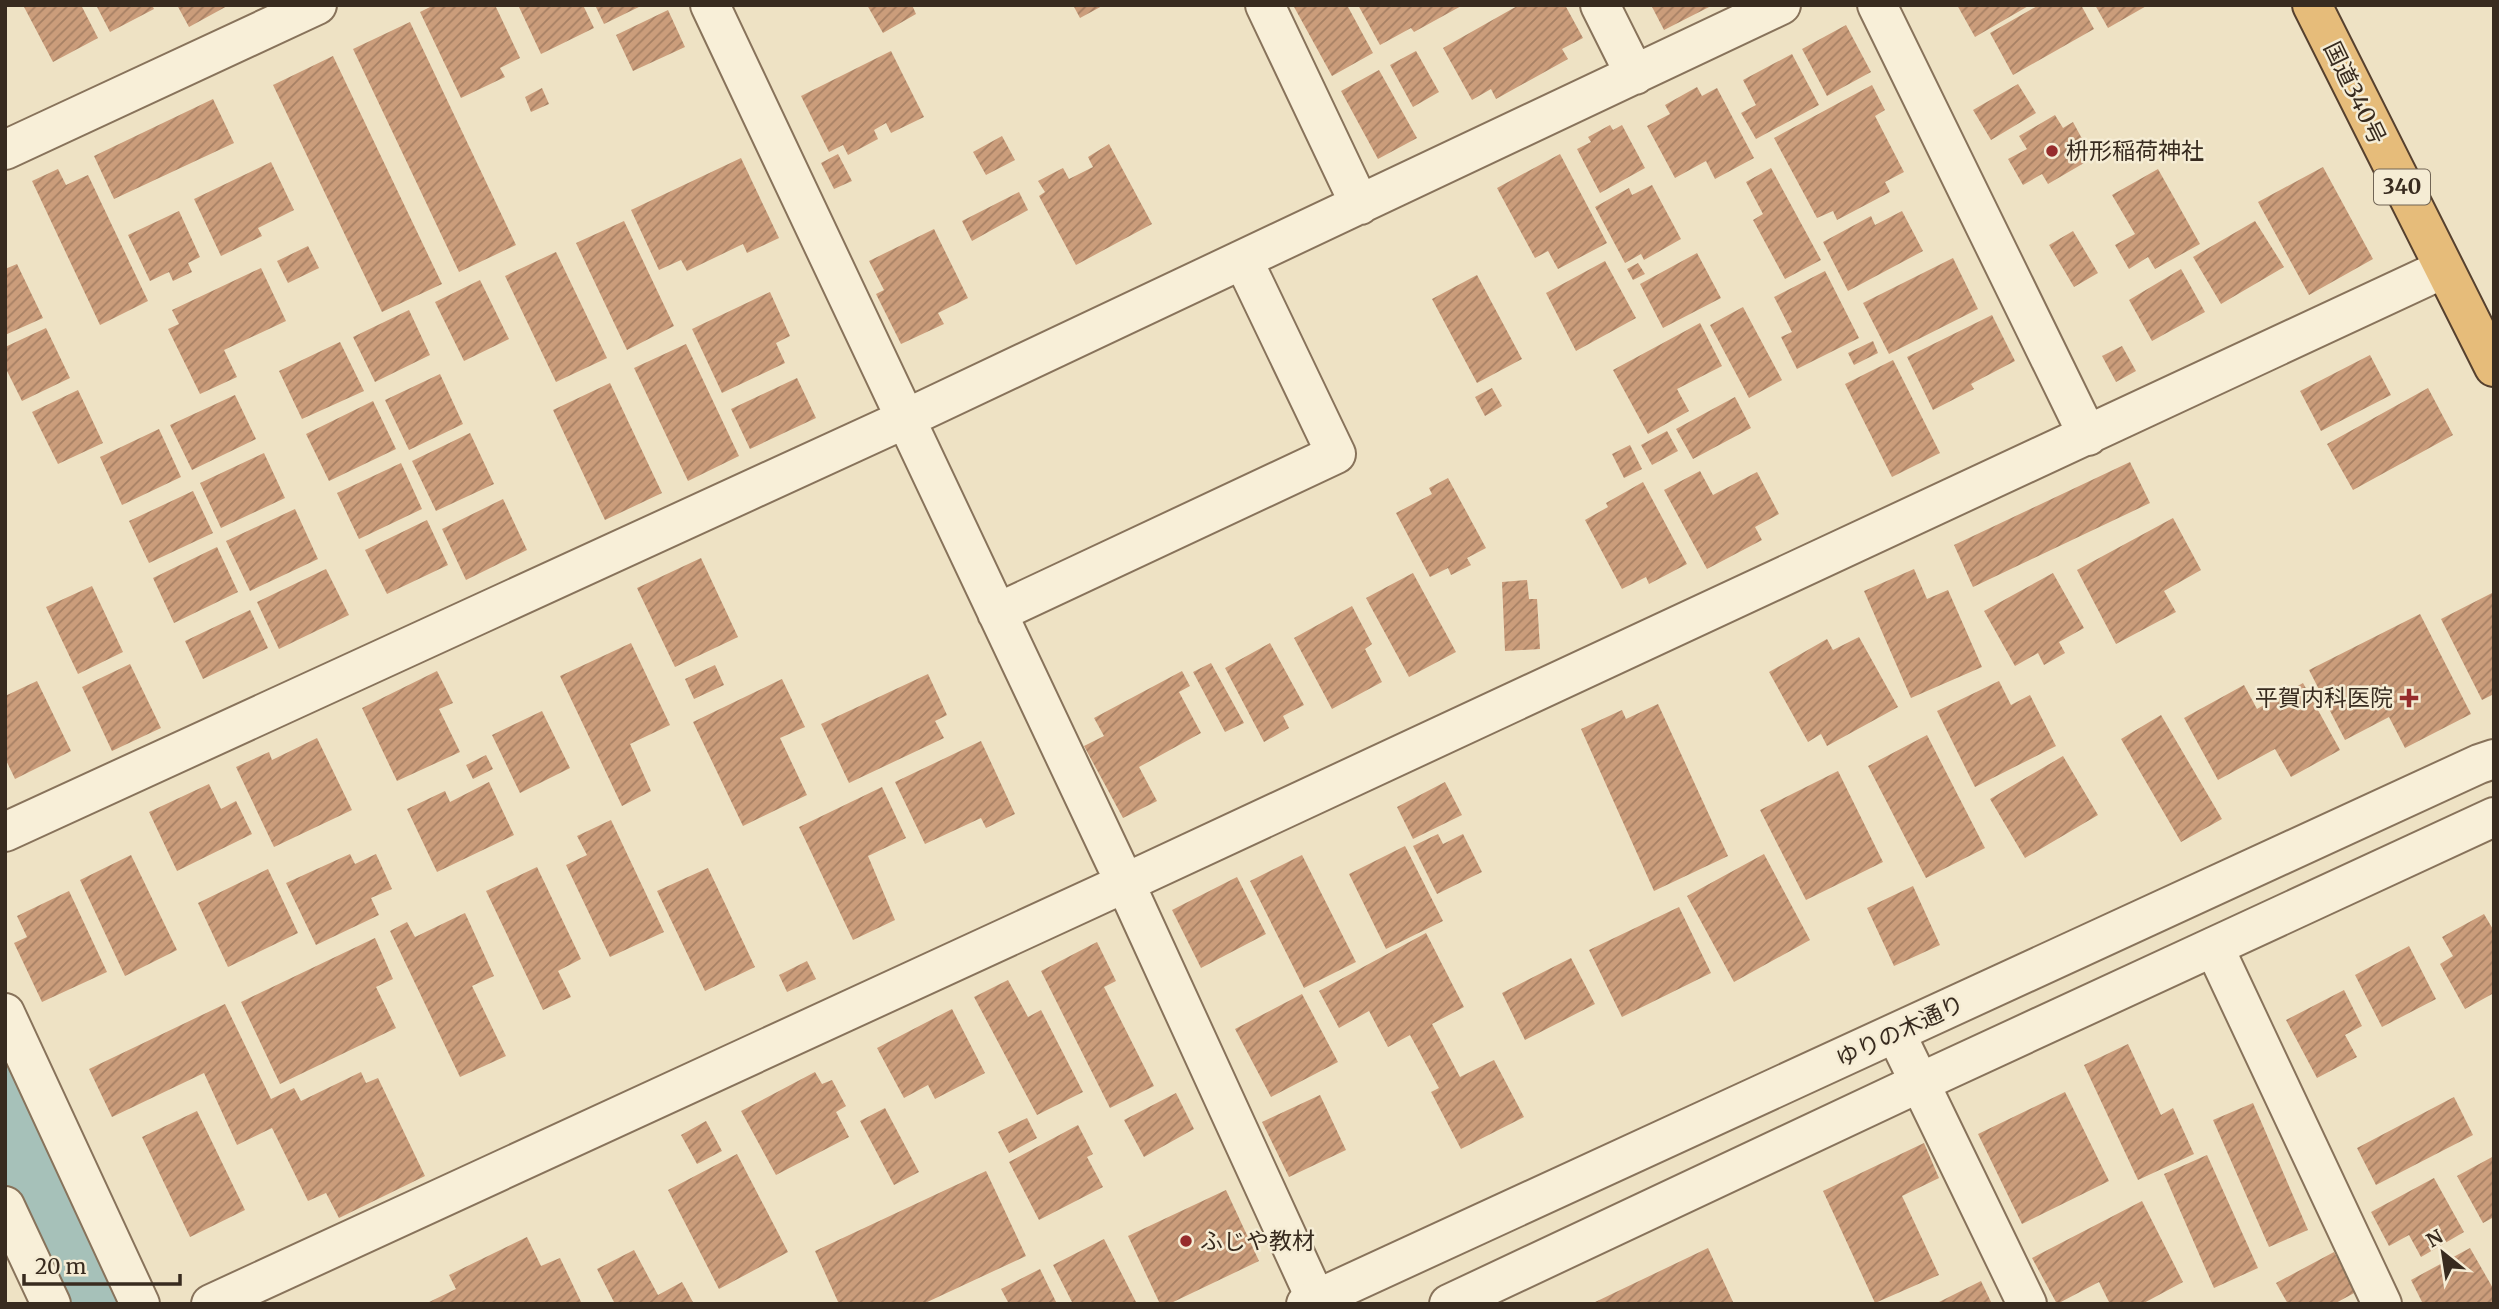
<svg xmlns="http://www.w3.org/2000/svg" width="2499" height="1309" font-family="Merriweather,'Noto Sans JP',serif">
	<style>
		.lines { fill: none; stroke-linecap: round; stroke-linejoin: round }
		.river { stroke: #a6c1b9; stroke-width: 93 }
		.building { fill: url(#building-hatch) }
		.minor-casing { stroke: #88735b; stroke-width: 42 }
		.tertiary-casing { stroke: #88735b; stroke-width: 42 }
		.trunk-casing { stroke: #56412f; stroke-width: 42 }
		.minor { stroke: #f8efd8; stroke-width: 38 }
		.tertiary { stroke: #f8efd8; stroke-width: 38 }
		.trunk { stroke: #e6bc7a; stroke-width: 38 }
		.poi-dot { fill: #962c2c; stroke: #f5ecd4; stroke-width: 2.5 }
		.labels { text-anchor: middle; stroke-width: 5; stroke-linejoin: round; paint-order: stroke }
		.shield { fill: #f5ecd4; stroke: #716555; stroke-width: 2 }
		.shield-label { font-size: 21px; font-weight: bold; fill: #382b1f }
		.street-label { font-size: 23px; fill: #382b1f; stroke: #f5ecd4 }
		.poi-label { font-size: 23px; fill: #382b1f; stroke: #f5ecd4; text-anchor: start }
	</style>
	<defs>
		<pattern id="building-hatch" width="6" height="6" patternUnits="userSpaceOnUse" patternTransform="scale(1.75)"><rect width="6" height="6" fill="#cb9d7b"/><path d="M-1 1l2-2M0 6l6-6M5 7l2-2" fill="none" stroke="#a68064"/></pattern>
	</defs>
	<rect width="100%" height="100%" fill="#eee2c4"/>
	<g class="lines">
		<!-- river -->
		<path class="river" d="M5,1106L96,1304"/>
	</g>
	<!-- building -->
	<path class="building" d="M23,5H81L98,38L53,62Z
		M96,5H152L154,9L110,32Z
		M177,5H229L189,27Z
		M434,5H495L520,58L500,68L505,77L461,98L420,12Z
		M518,5H583L594,28L541,54Z
		M595,5H643L604,24Z
		M867,5H912L916,14L883,33Z
		M1073,5H1104L1080,18Z
		M1293,5H1347L1373,53L1332,76Z
		M1358,5H1463L1414,32L1411,28L1380,45Z
		M1519,5H1565L1583,38L1562,49L1568,59L1496,99L1491,89L1472,100L1443,48Z
		M1651,5H1713L1664,30Z
		M1957,5H2030L1975,37Z
		M2039,5H2081L2094,29L2013,75L1990,33Z
		M2095,5H2148L2108,28Z
		M668,10L685,47L633,71L616,35Z
		M410,22L516,245L459,272L353,49Z
		M1846,25L1871,72L1827,96L1802,49Z
		M891,51L924,117L891,133L886,123L874,130L878,139L848,155L843,145L829,152L801,96Z
		M1416,51L1439,92L1413,107L1390,65Z
		M1792,54L1819,105L1756,139L1741,113L1756,105L1743,80Z
		M333,56L442,284L382,312L273,85Z
		M1379,70L1417,138L1378,159L1341,91Z
		M2018,84L2036,113L1991,140L1973,110Z
		M1872,85L1885,110L1875,116L1904,172L1885,182L1890,192L1837,220L1833,211L1817,218L1774,138Z
		M1697,87L1702,96L1717,88L1754,158L1715,179L1706,161L1675,178L1647,126L1670,114L1665,105Z
		M542,88L549,104L531,112L525,97Z
		M213,99L234,143L114,199L94,156Z
		M2055,115L2063,128L2073,122L2087,148L2078,153L2084,163L2048,184L2042,174L2023,185L2008,159L2027,149L2019,136Z
		M1610,125L1613,130L1622,125L1645,168L1600,193L1577,149L1591,142L1588,137Z
		M1002,136L1015,160L986,175L973,152Z
		M1109,144L1152,224L1076,265L1039,196L1045,192L1038,181L1063,168L1069,179L1093,167L1088,157Z
		M838,154L852,181L834,189L821,163Z
		M1560,154L1607,243L1558,269L1548,251L1535,258L1497,188Z
		M741,158L779,238L747,253L743,244L687,271L681,260L659,270L631,210Z
		M271,162L294,210L258,228L262,236L221,256L194,199Z
		M2323,167L2373,259L2309,295L2258,202Z
		M1771,168L1821,260L1785,279L1753,220L1763,214L1746,182Z
		M58,169L66,185L88,175L148,301L100,325L32,181Z
		M2158,169L2200,244L2155,269L2148,257L2129,269L2115,245L2135,234L2112,195Z
		M1652,185L1681,239L1644,260L1641,254L1625,263L1595,207L1629,188L1632,195Z
		M1019,192L1028,210L972,241L962,221Z
		M179,211L200,257L188,263L192,272L173,281L169,272L150,281L128,235Z
		M1902,211L1923,251L1848,291L1823,242L1871,216L1875,225Z
		M624,221L674,326L627,350L576,243Z
		M2255,221L2284,267L2221,304L2193,257Z
		M934,229L968,298L938,313L944,324L901,344L876,294L884,290L869,261Z
		M2073,231L2098,273L2074,287L2049,245Z
		M308,246L319,268L288,283L277,261Z
		M556,252L607,358L556,382L505,276Z
		M1697,253L1721,298L1663,328L1640,284Z
		M1953,258L1978,309L1889,354L1863,303Z
		M1605,261L1636,318L1576,351L1546,293Z
		M1638,263L1645,274L1633,280L1627,269Z
		M17,264L43,318L5,335V269Z
		M261,268L286,321L224,350L237,377L200,394L168,329L179,324L172,310Z
		M2181,269L2205,312L2152,341L2129,300Z
		M1825,271L1859,338L1797,369L1781,337L1792,332L1774,297Z
		M1477,275L1522,359L1477,383L1432,299Z
		M480,280L509,339L464,361L435,302Z
		M770,292L790,336L776,343L785,363L722,393L692,329Z
		M1743,307L1782,380L1749,398L1710,325Z
		M409,310L430,355L375,382L353,337Z
		M1992,315L2015,361L1971,384L1974,389L1933,410L1907,357Z
		M1700,323L1722,366L1677,389L1689,411L1648,434L1613,370Z
		M46,328L70,378L22,401L5,367V347Z
		M1873,341L1878,353L1854,365L1848,353Z
		M340,342L364,391L302,419L279,371Z
		M686,344L739,456L688,481L634,368Z
		M2122,346L2136,371L2116,382L2102,356Z
		M2370,355L2391,395L2321,431L2300,391Z
		M1893,360L1940,453L1892,477L1845,384Z
		M440,374L463,424L409,450L385,400Z
		M797,378L816,418L750,449L731,409Z
		M610,383L662,493L605,520L553,410Z
		M1492,388L1502,406L1485,416L1475,397Z
		M2428,388L2453,435L2353,490L2327,444Z
		M78,390L103,443L58,464L32,412Z
		M235,395L256,439L192,470L170,425Z
		M1735,397L1751,428L1693,459L1676,429Z
		M373,401L396,449L329,481L306,434Z
		M159,429L181,477L122,505L100,457Z
		M1667,431L1678,451L1652,465L1641,445Z
		M470,433L494,484L436,511L412,461Z
		M1630,445L1642,469L1624,478L1612,454Z
		M264,453L285,498L221,528L200,483Z
		M2130,462L2150,503L1973,587L1954,545Z
		M401,463L422,509L359,539L337,493Z
		M1700,471L1713,495L1757,472L1779,514L1755,527L1762,540L1707,569L1664,490Z
		M1448,478L1486,548L1467,558L1471,565L1451,575L1448,568L1430,577L1396,513L1432,494L1429,488Z
		M1643,482L1687,564L1649,584L1646,577L1622,589L1585,520L1608,507L1606,503Z
		M193,491L213,533L149,563L129,521Z
		M503,499L527,550L466,580L442,529Z
		M295,509L318,559L250,591L226,541Z
		M2173,518L2201,570L2164,591L2176,612L2116,644L2077,570Z
		M427,520L448,565L387,594L365,550Z
		M217,547L238,592L174,623L153,578Z
		M701,558L738,637L675,667L637,588Z
		M326,569L349,615L279,649L257,602Z
		M1914,569L1927,599L1948,590L1982,667L1911,698L1864,591Z
		M1413,573L1456,652L1409,677L1366,598Z
		M2053,573L2084,628L2059,642L2065,653L2044,665L2038,653L2015,666L1984,611Z
		M1527,580L1529,599H1537L1540,649L1505,651L1502,582Z
		M92,586L123,652L78,674L46,607Z
		M2494,592V694L2482,700L2441,619Z
		M1352,606L1372,644L1365,649L1382,682L1332,709L1294,638Z
		M250,610L268,648L203,679L185,641Z
		M2420,614L2471,714L2405,748L2389,717L2345,740L2309,670Z
		M1859,637L1898,707L1827,746L1821,734L1808,742L1769,672L1827,639L1833,650Z
		M631,643L670,725L630,744L651,791L622,806L560,676Z
		M1270,643L1304,705L1283,716L1289,728L1264,742L1225,668Z
		M1211,663L1244,723L1225,732L1193,672Z
		M130,664L161,728L112,751L82,687Z
		M715,665L724,685L694,699L685,679Z
		M437,671L453,703L439,709L460,752L397,781L362,708Z
		M1182,671L1190,686L1179,692L1201,733L1139,767L1157,801L1123,818L1084,746L1104,736L1094,718Z
		M928,674L947,715L935,721L944,738L849,783L821,724Z
		M782,679L805,727L780,738L807,795L743,826L693,722Z
		M37,681L71,751L15,779L5,758V696Z
		M1999,681L2011,705L2030,695L2056,746L1975,787L1937,711Z
		M2303,683L2340,750L2291,777L2275,749L2218,780L2184,718L2244,685L2257,709Z
		M1658,704L1728,856L1654,891L1581,729L1622,710L1626,719Z
		M542,711L570,768L520,793L492,735Z
		M2161,715L2222,819L2181,842L2121,739Z
		M1927,735L1985,848L1926,878L1868,766Z
		M317,738L352,810L274,847L236,767L269,752L272,760Z
		M981,741L1015,814L986,828L981,818L925,844L895,782Z
		M486,755L493,769L473,779L466,765Z
		M2063,756L2098,815L2025,858L1990,799Z
		M1838,771L1883,862L1806,900L1760,810Z
		M489,782L514,835L437,872L407,809L445,791L450,802Z
		M1445,782L1462,815L1413,839L1397,807Z
		M209,784L221,809L236,801L252,834L177,871L149,812Z
		M882,787L906,838L868,856L895,920L853,940L799,827Z
		M611,820L664,932L610,957L566,865L587,855L577,836Z
		M1438,834L1443,844L1463,834L1482,872L1437,894L1413,846Z
		M1405,846L1443,921L1386,949L1349,874Z
		M350,854L355,864L376,854L392,889L371,898L379,915L316,945L286,883Z
		M1764,854L1810,940L1734,982L1687,896Z
		M131,855L177,950L125,976L80,880Z
		M1302,855L1356,962L1304,988L1250,881Z
		M537,867L581,959L558,971L571,997L543,1010L486,891Z
		M708,868L755,967L705,991L657,891Z
		M268,869L298,933L228,967L198,903Z
		M1237,877L1266,934L1201,968L1172,910Z
		M1913,886L1940,945L1894,966L1867,908Z
		M69,891L107,972L42,1002L14,943L27,937L17,916Z
		M1679,907L1711,973L1622,1017L1589,950Z
		M465,913L494,976L472,986L506,1056L460,1077L390,931L407,922L415,937Z
		M2484,914L2494,931V993L2465,1009L2440,964L2453,956L2442,937Z
		M1426,933L1464,1007L1432,1024L1460,1077L1494,1060L1524,1117L1461,1149L1431,1092L1439,1088L1410,1035L1388,1047L1369,1011L1339,1028L1319,991Z
		M375,938L393,979L376,987L396,1028L280,1084L241,1002Z
		M1097,942L1116,981L1104,987L1154,1086L1110,1108L1041,971Z
		M2409,946L2436,999L2382,1027L2355,975Z
		M1571,958L1595,1004L1525,1040L1502,993Z
		M807,961L816,979L787,992L779,975Z
		M1008,980L1028,1017L1041,1010L1083,1092L1037,1115L974,997Z
		M2344,990L2362,1026L2345,1035L2357,1057L2317,1078L2286,1020Z
		M1302,994L1338,1062L1271,1097L1235,1029Z
		M225,1004L271,1099L294,1088L301,1101L361,1072L366,1083L378,1078L425,1176L339,1218L326,1193L308,1201L272,1128L237,1145L204,1073L112,1117L89,1069Z
		M952,1009L985,1073L935,1099L928,1085L904,1098L877,1048Z
		M2128,1044L2161,1115L2173,1108L2194,1154L2138,1180L2084,1065Z
		M815,1072L822,1084L832,1080L846,1106L836,1112L849,1137L776,1175L741,1111Z
		M2065,1092L2109,1181L2022,1224L1978,1134Z
		M1176,1093L1194,1129L1144,1157L1124,1120Z
		M1320,1095L1346,1150L1289,1177L1262,1122Z
		M2454,1097L2473,1135L2376,1185L2357,1148Z
		M2253,1103L2308,1230L2269,1247L2213,1120Z
		M885,1108L919,1172L894,1185L860,1121Z
		M197,1111L245,1210L190,1237L142,1137Z
		M1027,1118L1037,1138L1009,1153L998,1132Z
		M706,1121L722,1151L697,1164L681,1135Z
		M1078,1125L1093,1154L1087,1157L1103,1187L1039,1220L1009,1162Z
		M1924,1143L1939,1178L1902,1196L1939,1275L1875,1303L1823,1191Z
		M737,1154L788,1252L719,1289L668,1190Z
		M2207,1155L2258,1268L2214,1288L2164,1174Z
		M2494,1156V1217L2483,1223L2457,1176Z
		M986,1171L1026,1256L923,1304H839L815,1251Z
		M2434,1178L2464,1232L2421,1257L2409,1235L2389,1246L2371,1212Z
		M1226,1190L1259,1261L1169,1304H1160L1128,1236Z
		M2142,1201L2183,1282L2142,1304H2110L2099,1282L2057,1304L2032,1258Z
		M527,1237L541,1266L560,1258L582,1304H425L456,1289L449,1275Z
		M1104,1239L1137,1304H1073L1053,1265Z
		M1708,1248L1734,1304H1591Z
		M2470,1248L2494,1290V1302L2423,1304L2411,1280Z
		M634,1250L658,1295L682,1282L694,1304H615L597,1269Z
		M2334,1252L2356,1292L2334,1304H2288L2276,1283Z
		M1040,1269L1057,1304H1009L1001,1289Z
		M1981,1281L1992,1304H1935Z"/>
	<g class="lines">
		<defs>
			<path id="minor" d="M710,5L1125,883L1318,1304
				M1265,5L1360,205
				M1600,5L1635,75
				M1877,5L2088,436
				M5,150L317,5
				M997,613L1336,454L1243,260
				M5,832L905,419L1781,5
				M2214,947L2382,1304
				M5,1013L140,1304
				M1896,1034L2027,1304
				M5,1206L51,1304
				M211,1304L1125,883L2443,269"/>
			<path id="tertiary" d="M1306,1304L2479,764L2494,759
				M1449,1304L1921,1082L2494,817"/>
			<path id="trunk" d="M2312,5L2494,367"/>
		</defs>
		<!-- minor casing -->
		<use href="#minor" class="minor-casing"/>
		<!-- tertiary casing -->
		<use href="#tertiary" class="tertiary-casing"/>
		<!-- trunk casing -->
		<use href="#trunk" class="trunk-casing"/>
		<!-- minor -->
		<use href="#minor" class="minor"/>
		<!-- tertiary -->
		<use href="#tertiary" class="tertiary"/>
		<!-- trunk -->
		<use href="#trunk" class="trunk"/>
	</g>
	<!-- markers -->
	<g class="poi-dot">
		<circle cx="2052" cy="151" r="7"/>
		<path d="M2405.5 687.5h7v7h7v7h-7v7h-7v-7h-7v-7h7z"/>
		<circle cx="1186" cy="1241" r="7"/>
	</g>
	<g class="labels">
		<!-- shield labels -->
		<rect class="shield" x="2374" y="169.5" width="56" height="35" rx="5"/>
		<g class="shield-label">
			<text x="2402" y="194">340</text>
		</g>
		<!-- street labels -->
		<g class="street-label">
			<text transform="translate(2355 93) rotate(64)" y="8">国道340号</text>
			<text transform="translate(1900 1031) rotate(-25)" y="8">ゆりの木通り</text>
		</g>
		<!-- poi labels -->
		<g class="poi-label">
			<text x="2066" y="159">枡形稲荷神社</text>
			<text x="2393" y="706" text-anchor="end">平賀内科医院</text>
			<text x="1200" y="1249">ふじや教材</text>
		</g>
	</g>
	<!-- border -->
	<rect width="2499" height="1309" fill="none" stroke="#382b1f" stroke-width="14"/>
	<!-- north arrow -->
	<g transform="translate(2443 1253) rotate(330)" stroke="#f5ecd4" stroke-width="5" paint-order="stroke">
	<path d="M0-5L12 26L0 18L-12 26Z" fill="#382b1f"/>
	<text y="-10" font-size="19" font-weight="bold" text-anchor="middle" fill="#382b1f">N</text>
	</g>
	<!-- scale -->
	<path d="M24 1274v10h156v-10" fill="none" stroke="#382b1f" stroke-width="3.5"/>
	<text x="35" y="1274" font-size="21" fill="#382b1f" stroke="#f5ecd4" stroke-width="5" paint-order="stroke">20 m</text>
</svg>
